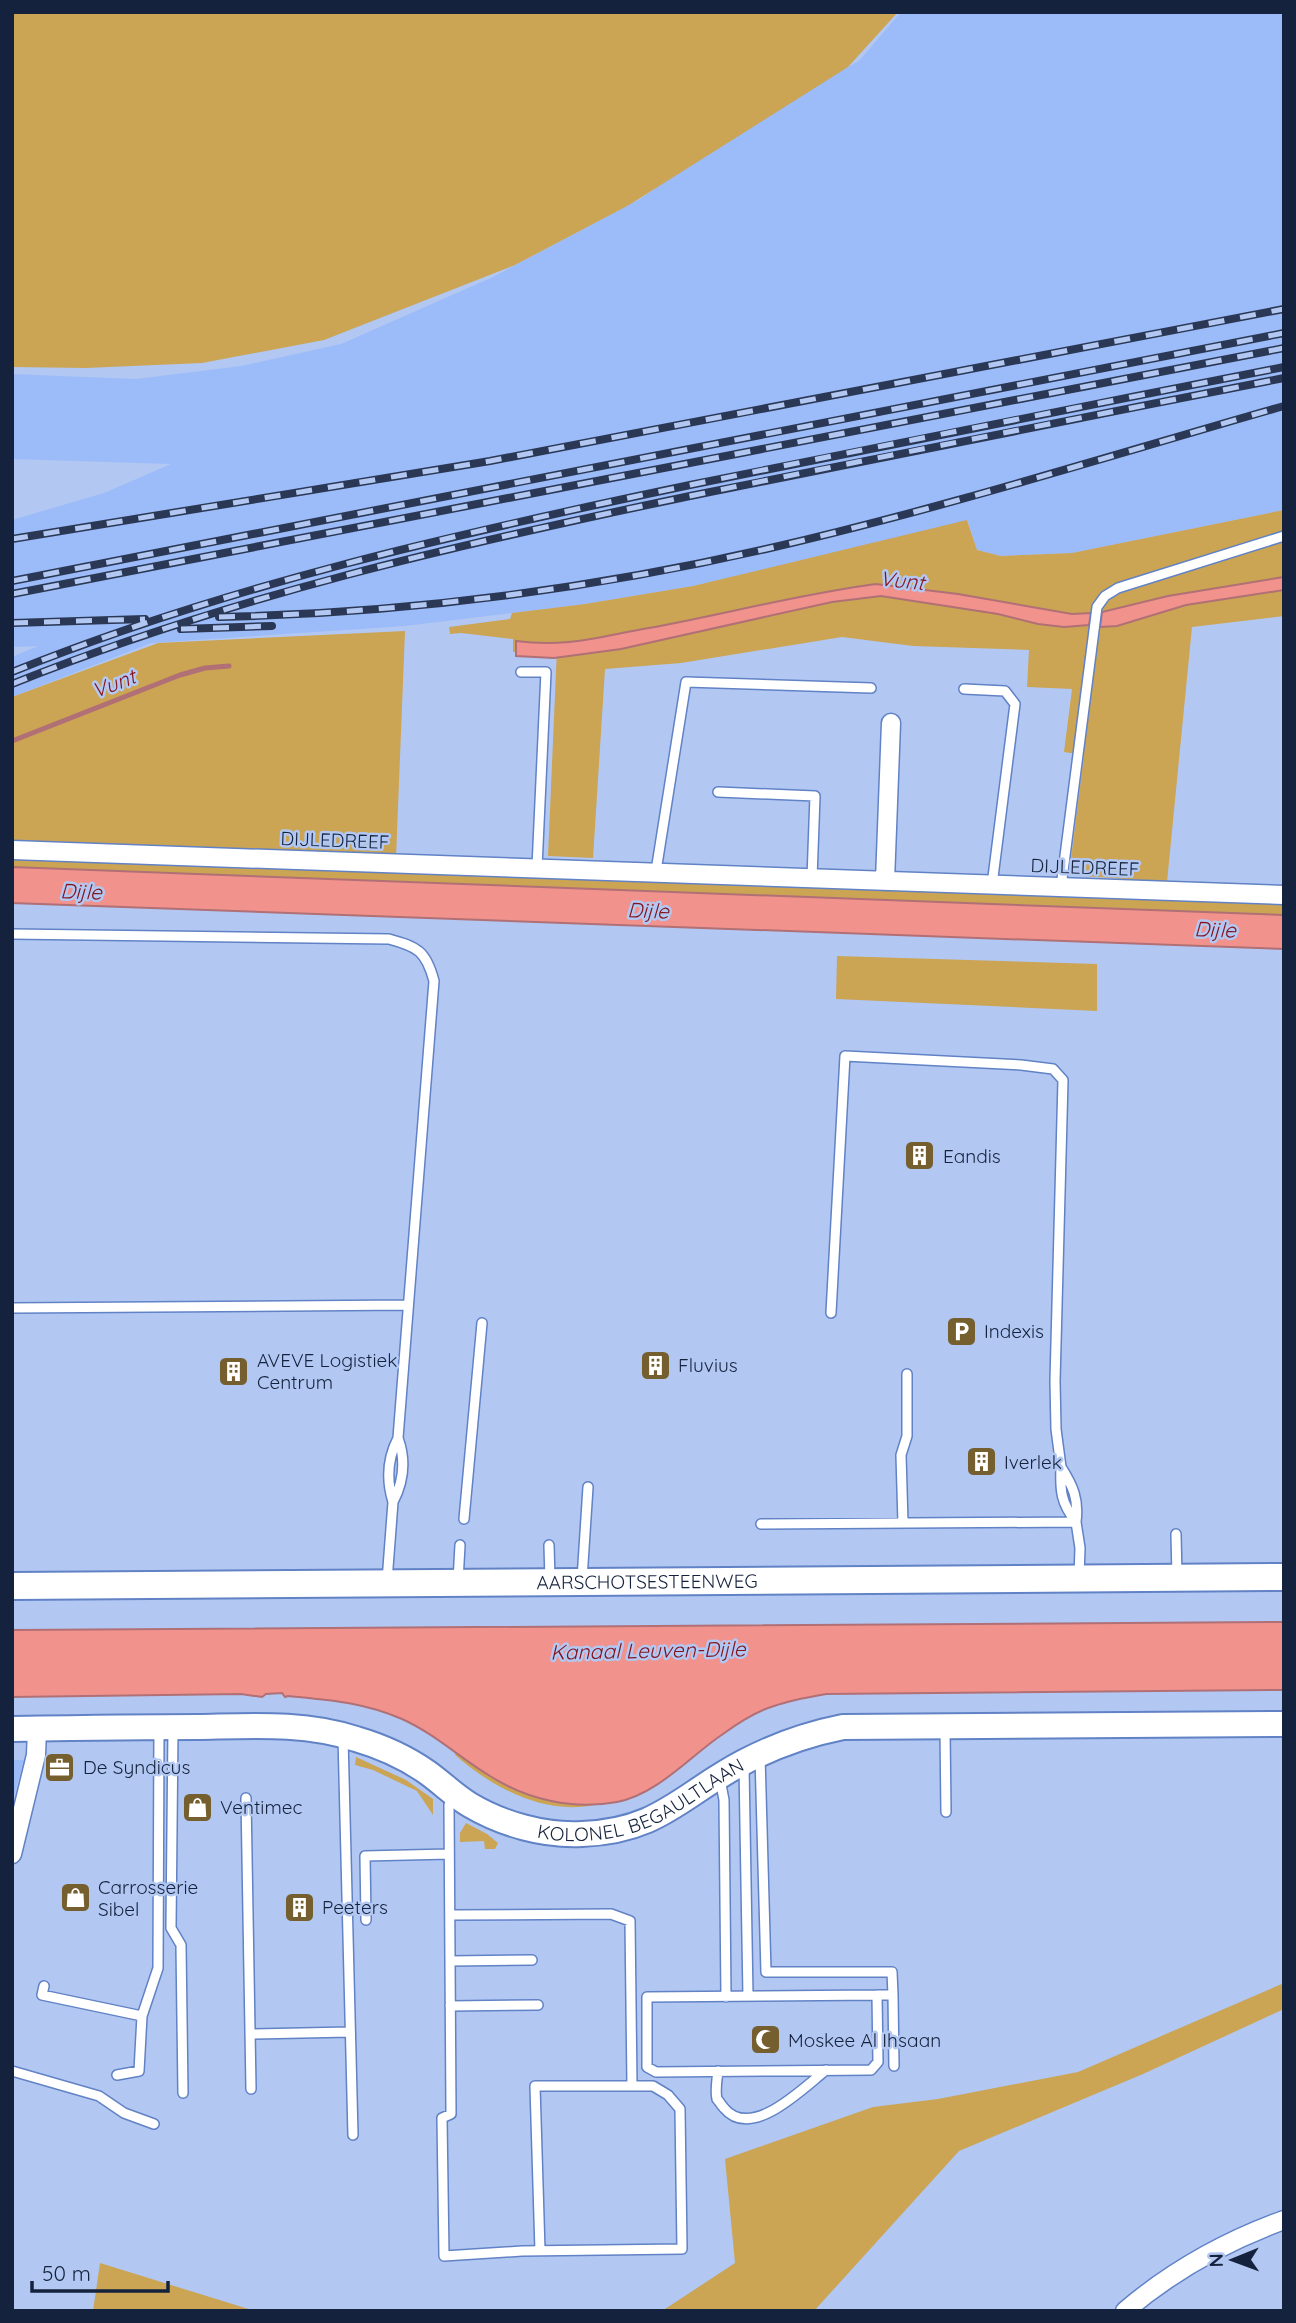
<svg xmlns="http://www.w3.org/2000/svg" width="1296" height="2323" font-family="Quicksand,sans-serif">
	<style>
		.built { fill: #9cbbf9 }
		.green { fill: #cba454 }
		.water { fill: #f2928d; stroke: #b07075; stroke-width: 2 }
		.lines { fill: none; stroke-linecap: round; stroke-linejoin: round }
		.stream { stroke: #b07075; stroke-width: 5 }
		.lane-casing { stroke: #6182c5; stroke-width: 12 }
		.street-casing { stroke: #6182c5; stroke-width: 21 }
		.secondary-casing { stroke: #6182c5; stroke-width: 28 }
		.primary-casing { stroke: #6182c5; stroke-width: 30 }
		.lane { stroke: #fff; stroke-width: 9 }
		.street { stroke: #fff; stroke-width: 18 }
		.secondary { stroke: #fff; stroke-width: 24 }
		.primary { stroke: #fff; stroke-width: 26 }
		.rail-casing { stroke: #2a3855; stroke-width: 8 }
		.rail { stroke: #b2c8f3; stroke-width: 5; stroke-dasharray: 16; stroke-linecap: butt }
		.labels { text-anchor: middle; stroke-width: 5; stroke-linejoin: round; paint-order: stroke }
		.street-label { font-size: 19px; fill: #15223d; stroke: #b2c8f3 }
		.poi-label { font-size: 19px; fill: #15223d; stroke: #b2c8f3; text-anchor: start }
		.water-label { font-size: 21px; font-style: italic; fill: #84131c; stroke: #b2c8f3 }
	</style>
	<rect width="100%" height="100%" fill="#b2c8f3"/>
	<!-- built -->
	<path class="built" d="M901,12H1284V510L1072,553L1001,556L977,550L968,521L693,586L585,604L405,626L151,643L12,697V657L38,646L12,647V520L104,493L171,464L12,459V374L136,379L241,366L341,344L493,277L640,199L751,121L859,61Z
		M12,1760H24L12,1803Z"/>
	<!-- green -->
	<path class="green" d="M12,12H898L848,67L629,205L515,265L324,340L202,363L86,368L12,367Z
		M1284,510V616L1192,627L1167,882L1069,875L1084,755L1064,752L1072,689L1027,687L1029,650L913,646L842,637L681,663L605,669L593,858L548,856L557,649L513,652V639L461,633L450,634L449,627L510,619L512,613L585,604L693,586L967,520L977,550L1001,556L1072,553Z
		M405,631L396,858L12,841V697L158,643Z
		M12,854L1284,903V915L12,867Z
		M837,956L1097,964V1011L836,999Z
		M456,1751C503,1788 537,1804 598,1804C546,1817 493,1788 455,1755Z
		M356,1757L406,1780L433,1799V1815L417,1791L373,1770L355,1765Z
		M466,1823L487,1834L498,1843L495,1849H485L484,1841L460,1842V1833Z
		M1284,1983V2009L1143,2074L959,2151L814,2311H662L735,2263L725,2159L873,2107L938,2099L1078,2072Z
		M100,2263L255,2311H93Z"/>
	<!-- water -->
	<path class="water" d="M1284,577V590L1186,605L1117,626L1100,627L1102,612L1168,596Z
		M876,584L958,594L1072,614L1091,613L1089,625L1064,627L1038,624L998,614L881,596L832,602L621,649L554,658L516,656V641C567,648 601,636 649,628C725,614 800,594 876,584Z
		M12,867L1284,915V949L12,903Z
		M1284,1622V1690L826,1694C809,1697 791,1700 774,1706C757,1711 738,1723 723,1734C690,1756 658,1794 617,1802C573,1810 528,1800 490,1776C460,1758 435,1734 402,1719C363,1702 329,1700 288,1696L285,1697L282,1693L266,1694L262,1697L241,1694L12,1697V1630Z"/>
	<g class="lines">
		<!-- stream -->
		<path class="stream" d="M12,741L180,675L205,668L229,666"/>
		<defs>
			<path id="lane" d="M521,672H546L537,867
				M964,689L1005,691L1015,704L992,885
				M718,792L815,796L812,878
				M656,871L686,682L871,688
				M1061,887L1097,607L1105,596L1118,588L1284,536
				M12,934L389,939C418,947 426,951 434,981L398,1438
				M12,1308L408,1305
				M831,1313L845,1056L1021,1065L1053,1069L1063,1080L1055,1381L1056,1429L1061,1467
				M398,1438C406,1460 404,1481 393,1502C386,1479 387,1459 398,1438Z
				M1061,1467C1073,1486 1079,1499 1076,1522C1061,1503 1060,1491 1061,1467Z
				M464,1519L482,1323
				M903,1523L901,1455L907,1436V1374
				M761,1524L1076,1522L1080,1548L1079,1576
				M1176,1534L1177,1576
				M549,1545L550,1580
				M582,1579L588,1487
				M387,1581L393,1502
				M458,1581L460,1545
				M173,1729L171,1928L181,1945L183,2093
				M945,1730L946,1812
				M343,1737L353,2135
				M760,1756L766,1972H892L893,1995
				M744,1767L748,1996
				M720,1779L724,1800L726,1997
				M454,1796L449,1805L451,2114L442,2118L444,2256L522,2251L682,2249L680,2109L668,2095L653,2086H535L540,2251
				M246,1798L251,2089
				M450,1915L611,1914L630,1921L632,2086
				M366,1920L365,1856L449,1854
				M450,1961L532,1960
				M44,1986L42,1995L142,2016
				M877,1995L878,2062L871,2070L656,2072L647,2067V1997C724,1997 800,1995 877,1995H893L894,2066
				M450,2006L538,2005
				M250,2034L350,2032
				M12,2071L99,2096L124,2113L154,2124
				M718,2071C717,2079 715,2092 717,2099C718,2100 723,2107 724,2108C751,2141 802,2089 826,2070
				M117,2075L139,2071L142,2016L158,1968L159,1729"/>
			<path id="street" d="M12,850L1284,895
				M885,881L891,723
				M12,1854L36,1755L37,1729
				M1125,2311C1172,2271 1226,2241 1284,2220"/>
			<g id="secondary">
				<path id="s1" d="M12,1729C74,1728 136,1727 198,1727C251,1726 305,1722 356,1739C380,1746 407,1758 428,1773C442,1783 455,1796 470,1805C502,1824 544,1836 582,1834C660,1831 681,1795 744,1762C776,1745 808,1734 843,1727L1284,1724"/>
			</g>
			<g id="primary">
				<path id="s2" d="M12,1586L1284,1577"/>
			</g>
		</defs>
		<!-- lane casing -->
		<use href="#lane" class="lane-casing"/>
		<!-- street casing -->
		<use href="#street" class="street-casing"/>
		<!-- secondary casing -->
		<use href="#secondary" class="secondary-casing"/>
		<!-- primary casing -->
		<use href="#primary" class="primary-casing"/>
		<!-- lane -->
		<use href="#lane" class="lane"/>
		<!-- street -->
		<use href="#street" class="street"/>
		<!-- secondary -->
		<use href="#secondary" class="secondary"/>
		<!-- primary -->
		<use href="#primary" class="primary"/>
		<defs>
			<path id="rail" d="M12,539L490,461L1284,309
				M12,581L1284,333
				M12,594L1284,348
				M219,617C403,613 587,590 766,549C941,509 1112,455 1284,406
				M12,623L145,619
				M181,629L272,626
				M12,672C231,584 460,533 690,485C888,444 1086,406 1284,367
				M12,684C231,596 460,544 690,496C888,455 1086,417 1284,378"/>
		</defs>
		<!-- rail casing -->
		<use href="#rail" class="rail-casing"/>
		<!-- rail -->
		<use href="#rail" class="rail"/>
	</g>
	<!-- icons -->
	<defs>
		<symbol id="building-square" viewBox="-11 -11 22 22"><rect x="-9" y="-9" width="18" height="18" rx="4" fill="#765f2f" stroke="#b2c8f3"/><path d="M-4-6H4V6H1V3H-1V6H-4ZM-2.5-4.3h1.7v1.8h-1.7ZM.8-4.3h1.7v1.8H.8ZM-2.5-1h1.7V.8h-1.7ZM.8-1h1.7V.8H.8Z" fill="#fff"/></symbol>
		<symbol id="parking-square" viewBox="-11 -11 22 22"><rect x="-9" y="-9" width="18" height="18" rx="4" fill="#765f2f" stroke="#b2c8f3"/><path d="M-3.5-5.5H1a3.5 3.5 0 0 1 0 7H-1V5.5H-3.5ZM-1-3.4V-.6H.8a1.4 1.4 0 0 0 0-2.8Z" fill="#fff"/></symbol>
		<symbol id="office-square" viewBox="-11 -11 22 22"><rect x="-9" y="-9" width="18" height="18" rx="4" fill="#765f2f" stroke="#b2c8f3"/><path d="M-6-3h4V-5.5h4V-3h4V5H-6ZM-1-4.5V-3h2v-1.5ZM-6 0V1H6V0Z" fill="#fff"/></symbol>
		<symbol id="shop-square" viewBox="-11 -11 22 22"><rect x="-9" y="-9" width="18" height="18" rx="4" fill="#765f2f" stroke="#b2c8f3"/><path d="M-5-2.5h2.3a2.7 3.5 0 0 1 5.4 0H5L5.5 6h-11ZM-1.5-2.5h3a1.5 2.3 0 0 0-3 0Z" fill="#fff"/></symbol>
		<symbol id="mosque-square" viewBox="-11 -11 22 22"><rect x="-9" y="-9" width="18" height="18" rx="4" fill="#765f2f" stroke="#b2c8f3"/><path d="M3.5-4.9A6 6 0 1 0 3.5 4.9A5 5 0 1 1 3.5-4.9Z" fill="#fff"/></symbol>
	</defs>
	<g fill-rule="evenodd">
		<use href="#building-square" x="902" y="1138" width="35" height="35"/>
		<use href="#parking-square" x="944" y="1314" width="35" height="35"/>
		<use href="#building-square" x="638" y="1348" width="35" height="35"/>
		<use href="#building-square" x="216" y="1354" width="35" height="35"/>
		<use href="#building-square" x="964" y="1444" width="35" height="35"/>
		<use href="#office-square" x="42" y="1750" width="35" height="35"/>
		<use href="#shop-square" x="180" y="1790" width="35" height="35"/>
		<use href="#shop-square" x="58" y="1880" width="35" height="35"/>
		<use href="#building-square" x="282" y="1890" width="35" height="35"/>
		<use href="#mosque-square" x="748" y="2022" width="35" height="35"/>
	</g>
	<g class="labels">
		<!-- street labels -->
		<g class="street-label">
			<text transform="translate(335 840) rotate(2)" y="7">DIJLEDREEF</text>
			<text transform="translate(1085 867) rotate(2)" y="7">DIJLEDREEF</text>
			<text dy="7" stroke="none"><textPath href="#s2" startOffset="635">AARSCHOTSESTEENWEG</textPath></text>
			<text dy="7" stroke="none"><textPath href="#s1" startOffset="662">KOLONEL BEGAULTLAAN</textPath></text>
		</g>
		<!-- poi labels -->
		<g class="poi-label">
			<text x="943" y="1163">Eandis</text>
			<text x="984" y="1338">Indexis</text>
			<text x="257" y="1367">AVEVE Logistiek<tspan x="257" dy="22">Centrum</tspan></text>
			<text x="678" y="1372">Fluvius</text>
			<text x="1004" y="1469">Iverlek</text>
			<text x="83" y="1774">De Syndicus</text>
			<text x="220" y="1814">Ventimec</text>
			<text x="98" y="1894">Carrosserie<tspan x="98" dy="22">Sibel</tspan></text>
			<text x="322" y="1914">Peeters</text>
			<text x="788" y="2047">Moskee Al Ihsaan</text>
		</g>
		<!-- water labels -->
		<g class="water-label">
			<text transform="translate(902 581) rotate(6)" y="7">Vunt</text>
			<text transform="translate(114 684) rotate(-21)" y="7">Vunt</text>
			<text transform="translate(81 892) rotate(2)" y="7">Dijle</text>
			<text transform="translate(648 911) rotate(2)" y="7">Dijle</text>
			<text transform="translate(1215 930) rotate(2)" y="7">Dijle</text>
			<text transform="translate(648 1651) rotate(-1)" y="7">Kanaal Leuven-Dijle</text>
		</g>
	</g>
	<!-- border -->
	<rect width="1296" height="2323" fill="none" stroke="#15223d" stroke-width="28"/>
	<!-- north arrow -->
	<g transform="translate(1233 2260) rotate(269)" stroke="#b2c8f3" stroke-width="5" paint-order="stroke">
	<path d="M0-5L12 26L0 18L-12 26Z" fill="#15223d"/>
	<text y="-10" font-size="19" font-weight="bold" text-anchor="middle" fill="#15223d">N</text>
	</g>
	<!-- scale -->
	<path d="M32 2281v10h136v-10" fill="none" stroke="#15223d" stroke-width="3.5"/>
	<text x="42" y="2281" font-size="21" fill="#15223d" stroke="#b2c8f3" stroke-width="5" paint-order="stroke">50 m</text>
</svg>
